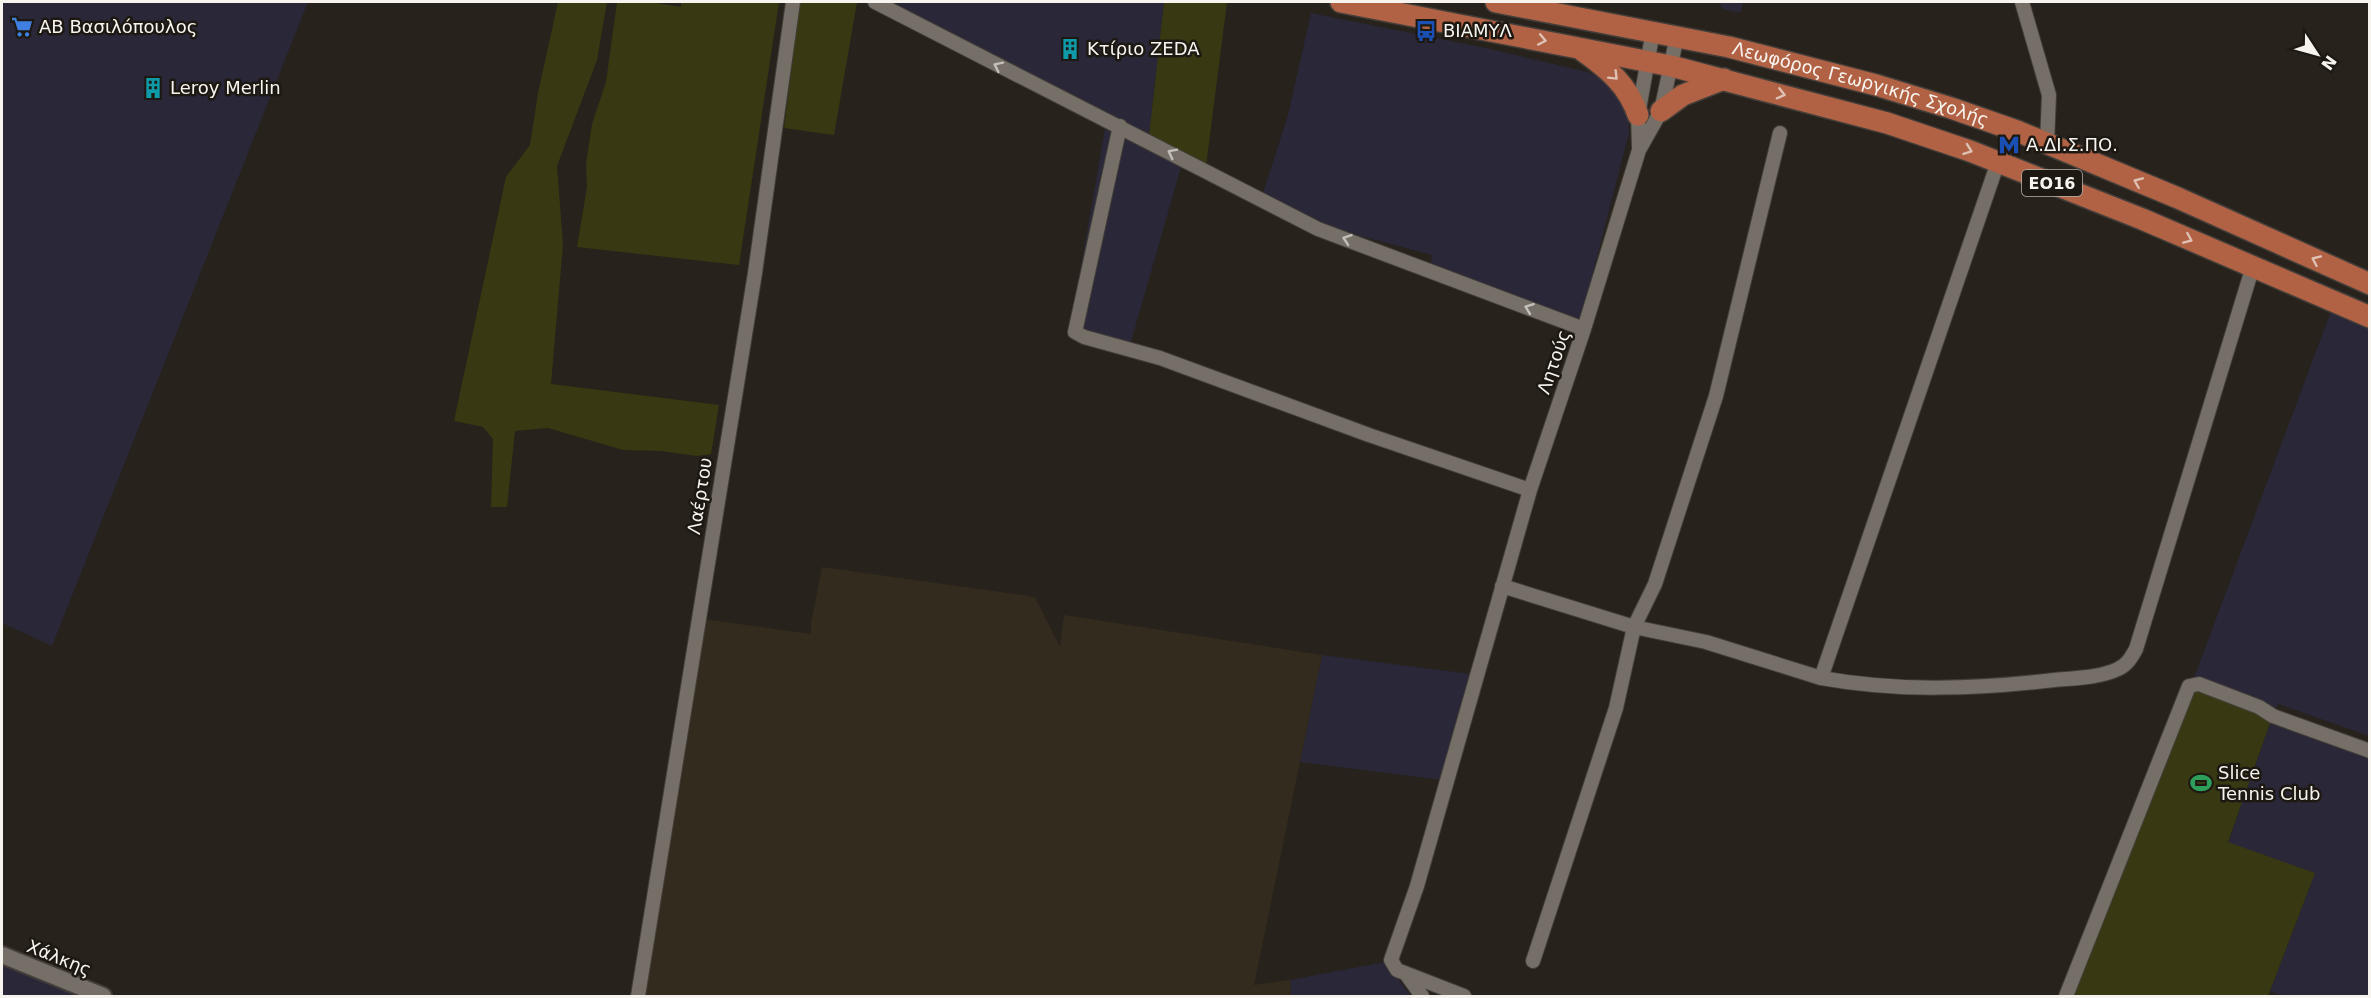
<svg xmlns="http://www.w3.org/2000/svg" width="2371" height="998" font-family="'DejaVu Sans',sans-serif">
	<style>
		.commercial { fill: #2a2738 }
		.built { fill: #332b1e }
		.green { fill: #383912 }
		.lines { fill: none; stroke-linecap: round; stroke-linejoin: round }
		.minor-casing { stroke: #433e39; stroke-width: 16 }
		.tertiary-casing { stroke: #433e39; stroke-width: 20 }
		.primary-casing { stroke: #433e39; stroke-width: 24 }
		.minor { stroke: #756f67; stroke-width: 14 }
		.tertiary { stroke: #756f67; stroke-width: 16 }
		.primary { stroke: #b16144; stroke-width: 21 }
		.oneway { stroke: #dec1b3 }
		.oneway2 { stroke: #c3bfb9 }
		.labels { text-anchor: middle; stroke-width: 5; stroke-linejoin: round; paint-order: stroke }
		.shield { fill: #1d1912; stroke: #b6b2ad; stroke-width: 1.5 }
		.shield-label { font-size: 16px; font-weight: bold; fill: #f7f4ef }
		.poi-label { font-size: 18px; fill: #f7f4ef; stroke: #1d1912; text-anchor: start }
		.street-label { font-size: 18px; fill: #f7f4ef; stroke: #1d1912 }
	</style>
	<rect width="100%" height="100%" fill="#27221b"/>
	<!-- commercial -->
	<path class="commercial" d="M2,2H308L52,646L2,623Z
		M884,2H1164L1149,136Z
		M1719,2H1743L1741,13L1722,9Z
		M1311,13L1486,48L1587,72L1606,79L1628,109L1629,133L1580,323L1430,267L1432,255L1342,231L1262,196L1288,115Z
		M1105,129L1181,167L1130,345L1070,329Z
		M2331,311L2369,327V736L2278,704L2270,723L2369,755V996H2284L2270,991L2315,873L2228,843L2270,723L2255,707L2257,701L2194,678Z
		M1322,655L1471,674L1442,780L1300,762Z
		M2,962L87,996H2Z
		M1385,962L1411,996H1291L1290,980Z"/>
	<!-- built -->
	<path class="built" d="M822,567L1035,597L1060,647L1064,615L1322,655L1254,985L1290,980L1291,996H644L703,619L811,634V623Z"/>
	<!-- green -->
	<path class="green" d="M558,2H607L597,60L557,166L563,245L551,384L719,405L711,454L697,456L661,451L623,450L548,428L515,431L507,507H491L493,439L483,427L454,421L506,177L530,145L538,93Z
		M617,2H650L681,7V2H779L739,265L577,247L587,187L586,164L592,124L606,82Z
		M800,2H857L834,135L784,128Z
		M1164,2H1227L1206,166L1149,136Z
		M2194,678L2257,702L2255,707L2270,723L2228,842L2315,873L2268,996H2071Z"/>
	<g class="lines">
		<defs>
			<path id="minor" d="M875,2L1318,229L1584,329
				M2022,2L2049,95L2047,144
				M1120,126L1075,332L1084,337L1160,358L1369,435L1530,490
				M1639,147L1638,115L1653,31
				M1502,586L1634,627L1706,642L1821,678L1998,162
				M1821,678C1898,692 1976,689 2054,680C2075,678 2099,678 2118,669C2127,665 2131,658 2136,649L2253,266
				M1533,961L1616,708L1634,627L1655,584L1716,396L1780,133
				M1406,974L1422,996
				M638,996L755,273L793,2
				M1464,996L1397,970L1391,960L1417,886L1530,490L1584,329L1639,150L1661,111L1677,36
				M2066,996L2189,686L2199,684L2259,707L2273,716L2370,751"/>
			<path id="tertiary" d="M2,955L103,996"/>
			<g id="primary">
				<path d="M1341,2L1671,66L1887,123L1970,151L2142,219L2370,317"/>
				<path id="s1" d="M1496,2L1729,47L1876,85L1951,108L2017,131L2178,198L2370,284"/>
				<path d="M1583,51C1608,69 1628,85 1638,115"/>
				<path d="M1661,111L1683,95L1724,79"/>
			</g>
		</defs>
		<!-- minor casing -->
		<use href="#minor" class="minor-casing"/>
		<!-- tertiary casing -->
		<use href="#tertiary" class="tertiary-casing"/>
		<!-- primary casing -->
		<use href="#primary" class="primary-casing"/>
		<!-- minor -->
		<use href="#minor" class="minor"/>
		<!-- tertiary -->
		<use href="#tertiary" class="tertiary"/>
		<!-- primary -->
		<use href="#primary" class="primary"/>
	</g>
	<!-- one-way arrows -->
	<defs><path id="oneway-chevron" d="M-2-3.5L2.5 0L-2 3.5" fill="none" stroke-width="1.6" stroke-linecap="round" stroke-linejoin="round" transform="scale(1.5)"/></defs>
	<g class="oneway">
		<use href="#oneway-chevron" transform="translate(1542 40) rotate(11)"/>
		<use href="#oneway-chevron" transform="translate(1614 76) rotate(45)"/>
		<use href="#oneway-chevron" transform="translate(1781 94) rotate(14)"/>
		<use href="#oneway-chevron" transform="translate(1968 150) rotate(20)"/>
		<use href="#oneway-chevron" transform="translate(2138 182) rotate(-157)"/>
		<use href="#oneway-chevron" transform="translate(2188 239) rotate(23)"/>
		<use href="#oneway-chevron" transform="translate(2316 260) rotate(-156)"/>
	</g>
	<g class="oneway2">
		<use href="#oneway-chevron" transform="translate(998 66) rotate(-154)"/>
		<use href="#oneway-chevron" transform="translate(1172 153) rotate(-153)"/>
		<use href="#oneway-chevron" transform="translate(1347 239) rotate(-161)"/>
		<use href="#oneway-chevron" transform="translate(1529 308) rotate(-159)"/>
	</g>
	<!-- icons -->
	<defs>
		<symbol id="supermarket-bare" viewBox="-9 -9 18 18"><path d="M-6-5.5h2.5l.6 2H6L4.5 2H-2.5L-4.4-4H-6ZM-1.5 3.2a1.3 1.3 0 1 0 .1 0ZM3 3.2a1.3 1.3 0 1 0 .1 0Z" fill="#3f7fe0" stroke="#1d1912" stroke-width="2.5" paint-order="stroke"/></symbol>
		<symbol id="bus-bare" viewBox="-9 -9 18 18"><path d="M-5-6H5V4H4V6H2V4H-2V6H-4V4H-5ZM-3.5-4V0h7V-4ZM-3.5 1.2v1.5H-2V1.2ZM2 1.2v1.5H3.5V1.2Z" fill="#1a4fb4" stroke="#1d1912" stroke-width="2.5" paint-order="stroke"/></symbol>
		<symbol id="building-bare" viewBox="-9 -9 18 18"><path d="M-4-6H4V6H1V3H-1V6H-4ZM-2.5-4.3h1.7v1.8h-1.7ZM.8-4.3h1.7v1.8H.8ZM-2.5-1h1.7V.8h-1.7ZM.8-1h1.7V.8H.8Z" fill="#0f9aa8" stroke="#1d1912" stroke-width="2.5" paint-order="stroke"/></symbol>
		<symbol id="metro-bare" viewBox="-9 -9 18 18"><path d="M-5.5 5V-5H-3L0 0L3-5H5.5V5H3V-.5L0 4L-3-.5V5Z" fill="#1a4fb4" stroke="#1d1912" stroke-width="2.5" paint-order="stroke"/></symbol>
		<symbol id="stadium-bare" viewBox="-9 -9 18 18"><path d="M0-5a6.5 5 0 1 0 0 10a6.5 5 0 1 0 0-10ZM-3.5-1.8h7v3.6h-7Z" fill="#2e9e5b" stroke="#1d1912" stroke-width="2.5" paint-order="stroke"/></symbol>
	</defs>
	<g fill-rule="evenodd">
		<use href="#supermarket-bare" x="7" y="12" width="30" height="30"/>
		<use href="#bus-bare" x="1411" y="16" width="30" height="30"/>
		<use href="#building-bare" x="1055" y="34" width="30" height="30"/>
		<use href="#building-bare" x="138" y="73" width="30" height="30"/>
		<use href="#metro-bare" x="1994" y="130" width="30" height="30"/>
		<use href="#stadium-bare" x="2186" y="768" width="30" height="30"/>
	</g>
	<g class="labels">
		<!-- shield labels -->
		<rect class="shield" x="2022" y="170" width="60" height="26" rx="4.5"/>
		<g class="shield-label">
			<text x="2052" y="189">ΕΟ16</text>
		</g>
		<!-- poi labels -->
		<g class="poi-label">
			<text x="39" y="33">ΑΒ Βασιλόπουλος</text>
			<text x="1443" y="37">ΒΙΑΜΥΛ</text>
			<text x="1087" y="55">Κτίριο ZEDA</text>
			<text x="170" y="94">Leroy Merlin</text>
			<text x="2026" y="151">Α.ΔΙ.Σ.ΠΟ.</text>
			<text x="2218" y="779">Slice<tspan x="2218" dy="21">Tennis Club</tspan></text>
		</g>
		<!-- street labels -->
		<g class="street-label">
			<text dy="6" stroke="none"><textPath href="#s1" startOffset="374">Λεωφόρος Γεωργικής Σχολής</textPath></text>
			<text transform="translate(1554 362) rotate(-71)" y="6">Λητούς</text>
			<text transform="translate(700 496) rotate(-81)" y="6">Λαέρτου</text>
			<text transform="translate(59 958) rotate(22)" y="6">Χάλκης</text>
		</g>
	</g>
	<!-- border -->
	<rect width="2371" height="998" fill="none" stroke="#f7f4ef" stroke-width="6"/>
	<!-- north arrow -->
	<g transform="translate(2317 54) rotate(126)" stroke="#1d1912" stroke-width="4.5" paint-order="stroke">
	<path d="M0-4.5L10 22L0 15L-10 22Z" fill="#f7f4ef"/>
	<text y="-9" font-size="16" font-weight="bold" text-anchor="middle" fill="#f7f4ef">N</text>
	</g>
</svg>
